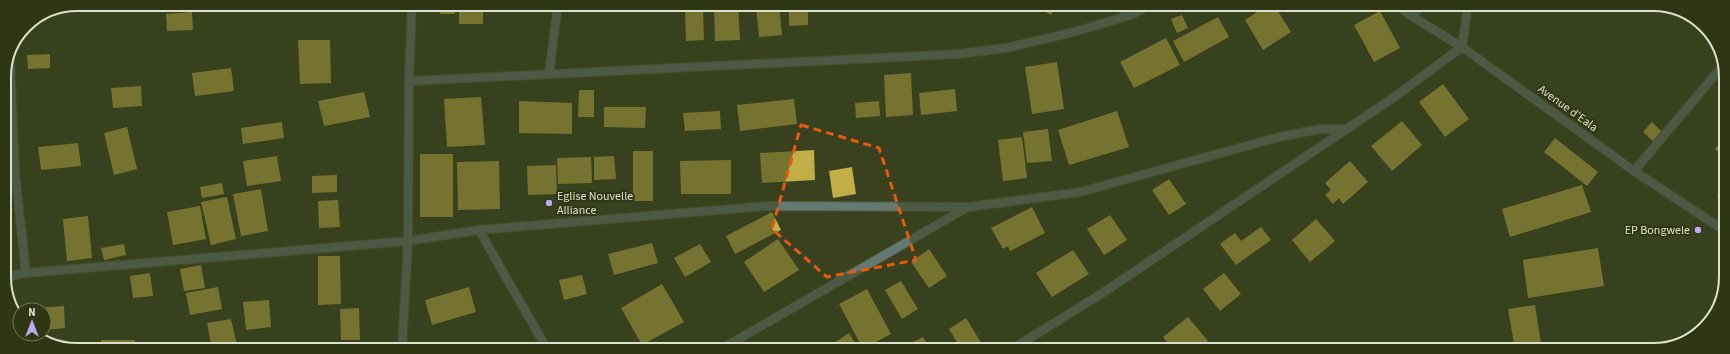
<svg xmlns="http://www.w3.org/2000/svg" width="1730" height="354" font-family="'Source Sans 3',sans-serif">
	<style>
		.building { fill: #c1ae47 }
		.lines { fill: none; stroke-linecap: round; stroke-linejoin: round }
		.minor-casing { stroke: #565e3e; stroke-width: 10 }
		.tertiary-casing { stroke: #565e3e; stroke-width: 10 }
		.minor { stroke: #657974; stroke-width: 8 }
		.tertiary { stroke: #657974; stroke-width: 8 }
		.marked { fill: none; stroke: #e8590c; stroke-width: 3; stroke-dasharray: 8 5; stroke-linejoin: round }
		.poi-dot { fill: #c1a8f3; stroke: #2f3613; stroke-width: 1.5 }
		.labels { text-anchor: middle; stroke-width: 4; stroke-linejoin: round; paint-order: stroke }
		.street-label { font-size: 12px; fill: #dce1cd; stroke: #2f3613 }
		.poi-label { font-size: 12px; fill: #dce1cd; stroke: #2f3613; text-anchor: start }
		.rim { fill: none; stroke: #dce1cd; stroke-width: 2 }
	</style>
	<rect width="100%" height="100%" fill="#39411e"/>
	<!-- building -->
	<path class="building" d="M440,4H455V14H440Z
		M459,4H483V24H459Z
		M738,5L740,40L715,41L714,6Z
		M756,5H779L782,35L759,37Z
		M808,5V25L789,26V6Z
		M971,5H984L973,10Z
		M1034,5H1056L1051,15Z
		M1268,5H1274L1291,32L1263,50L1245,20Z
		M685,8H703L704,40L686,41Z
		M1380,11L1400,48L1374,62L1354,25Z
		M192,12L193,30L167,31L166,14Z
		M1182,15L1188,28L1177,33L1171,19Z
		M1218,17L1229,37L1184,62L1173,41Z
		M1166,38L1180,65L1134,88L1120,62Z
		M298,40H330L331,83L300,84Z
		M50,54V68L28,69L27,55Z
		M1057,62L1064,109L1032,114L1025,67Z
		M231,68L234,91L195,96L192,73Z
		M911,73L913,115L886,117L884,75Z
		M1443,84L1469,119L1445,137L1419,102Z
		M141,86L142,106L113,108L111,88Z
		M955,89L957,111L921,115L919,93Z
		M579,90H594V117H578Z
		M364,92L370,117L324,126L318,101Z
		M481,97L485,145L447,147L444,99Z
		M794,99L797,124L740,131L737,105Z
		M519,101L572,103V134L519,133Z
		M879,101L880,116L856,118L855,103Z
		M604,107H646L645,128L604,127Z
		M720,111L721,129L685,131L683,113Z
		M1117,111L1129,147L1069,165L1058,130Z
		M1402,121L1422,145L1392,171L1371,146Z
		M282,122L284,138L243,144L241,128Z
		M1652,122L1663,133L1654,142L1643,132Z
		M127,127L137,169L114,175L104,133Z
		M1048,129L1052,161L1027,163L1023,132Z
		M1022,137L1027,178L1003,181L998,140Z
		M1725,137V156L1715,149Z
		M1555,138L1598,172L1587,186L1544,152Z
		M78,143L81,166L41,170L38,147Z
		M814,150L815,180L762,183L760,153Z
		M633,151H653V201H633Z
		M420,154H453V217H420Z
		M277,156L281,181L247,186L243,161Z
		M614,156L616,179L594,180V157Z
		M591,157L592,183L558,184L557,158Z
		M731,160V194H681L680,161Z
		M499,161L500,209L458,210L457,162Z
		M1350,161L1368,182L1343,204L1339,198L1333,204L1325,195L1331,190L1325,183Z
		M556,165L557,194L528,195L527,166Z
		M852,167L856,194L833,198L829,171Z
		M337,175V192L312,193V176Z
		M1169,179L1186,204L1169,215L1152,190Z
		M222,183L224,194L202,198L200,187Z
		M1582,185L1591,212L1510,237L1502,209Z
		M1725,185V202L1717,196Z
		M261,189L268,231L241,236L233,194Z
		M227,197L236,239L211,245L201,202Z
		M338,200L340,227L319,228L318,201Z
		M200,206L206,239L173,245L167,212Z
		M1032,207L1045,233L1010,251L1008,246L1003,249L991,228Z
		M772,212L781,230L735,254L726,236Z
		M1110,215L1127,240L1104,255L1087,229Z
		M88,216L92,258L67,261L63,219Z
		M1316,219L1335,241L1310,262L1292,240Z
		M1261,227L1271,240L1236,265L1220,244L1235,233L1241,241Z
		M778,239L799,270L764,292L744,262Z
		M652,243L658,263L614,275L608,254Z
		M124,244L126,255L104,260L101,248Z
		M700,244L711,262L685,277L674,258Z
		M1598,248L1604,286L1528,298L1523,260Z
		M929,249L947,276L929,288L911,262Z
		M1073,250L1089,274L1052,297L1036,273Z
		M318,256H340L341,304L318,305Z
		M201,265L205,288L184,291L180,269Z
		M150,273L153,296L133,298L130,276Z
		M1224,273L1241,294L1220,311L1203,289Z
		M582,275L587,294L564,300L559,280Z
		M901,281L918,309L902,319L885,290Z
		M662,284L684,322L642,345L621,308Z
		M218,287L222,309L190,315L186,293Z
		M469,287L476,312L432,325L425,300Z
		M867,289L891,334L863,349L839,304Z
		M1721,293H1723L1713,312V300Z
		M269,300L271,327L246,330L243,302Z
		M1535,305L1542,350H1515L1508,309Z
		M64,306L65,328L44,330V310H37V308Z
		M359,308L360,340H341L340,309Z
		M1188,317L1208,341L1198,350L1173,349L1163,337Z
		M966,318L985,349H961L949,329Z
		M231,319L237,345L212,349L207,323Z
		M849,333L859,349H825Z
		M923,337L930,349H899Z
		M101,340H135V349H101Z"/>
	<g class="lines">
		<defs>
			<path id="minor" d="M1116,5L1131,15
				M1413,17L1421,5
				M10,60L15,173L26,273
				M549,74L558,4
				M409,81L958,54L1006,48L1070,33L1131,15L1150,5
				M1634,171L1725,63
				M479,230L547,349
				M5,277L26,273L408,241L479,230L768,206L969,207L1080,192L1279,137L1320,129H1347
				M402,349L408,241L409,81L412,4
				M721,349L968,207
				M1012,349L1101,294L1393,98L1462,47L1468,5"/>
			<path id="tertiary" d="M1397,5L1413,17L1462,47L1634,171L1725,231"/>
		</defs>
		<!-- minor casing -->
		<use href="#minor" class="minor-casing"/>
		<!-- tertiary casing -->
		<use href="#tertiary" class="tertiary-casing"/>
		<!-- minor -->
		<use href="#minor" class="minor"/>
		<!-- tertiary -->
		<use href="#tertiary" class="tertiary"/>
	</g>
	<!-- marked area -->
	<path d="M0 0H1730V354H0ZM801,125L879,148L916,260L827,277L772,229Z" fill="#39411e" fill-opacity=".55" fill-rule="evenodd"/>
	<path class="marked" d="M801,125L879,148L916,260L827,277L772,229Z"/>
	<!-- markers -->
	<g class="poi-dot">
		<circle cx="549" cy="203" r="4"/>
		<circle cx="1698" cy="230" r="4"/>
	</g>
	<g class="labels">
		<!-- street labels -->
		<g class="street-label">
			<text transform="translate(1568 108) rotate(36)" y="4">Avenue d'Eala</text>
		</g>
		<!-- poi labels -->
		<g class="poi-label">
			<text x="557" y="200">Eglise Nouvelle<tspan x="557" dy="14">Alliance</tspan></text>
			<text x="1690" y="234" text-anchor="end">EP Bongwele</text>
		</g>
	</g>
	<!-- crop -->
	<path d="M0 0H1730V354H0ZM77 11H1653A66 66 0 0 1 1719 77V277A66 66 0 0 1 1653 343H77A66 66 0 0 1 11 277V77A66 66 0 0 1 77 11Z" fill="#2f3613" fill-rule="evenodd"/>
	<path class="rim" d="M77 11H1653A66 66 0 0 1 1719 77V277A66 66 0 0 1 1653 343H77A66 66 0 0 1 11 277V77A66 66 0 0 1 77 11Z"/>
	<!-- north arrow -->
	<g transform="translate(32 322)"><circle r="19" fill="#2f3613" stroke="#747a5d"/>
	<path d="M0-3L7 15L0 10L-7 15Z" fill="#c1a8f3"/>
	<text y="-6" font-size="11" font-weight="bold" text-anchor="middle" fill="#dce1cd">N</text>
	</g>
</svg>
